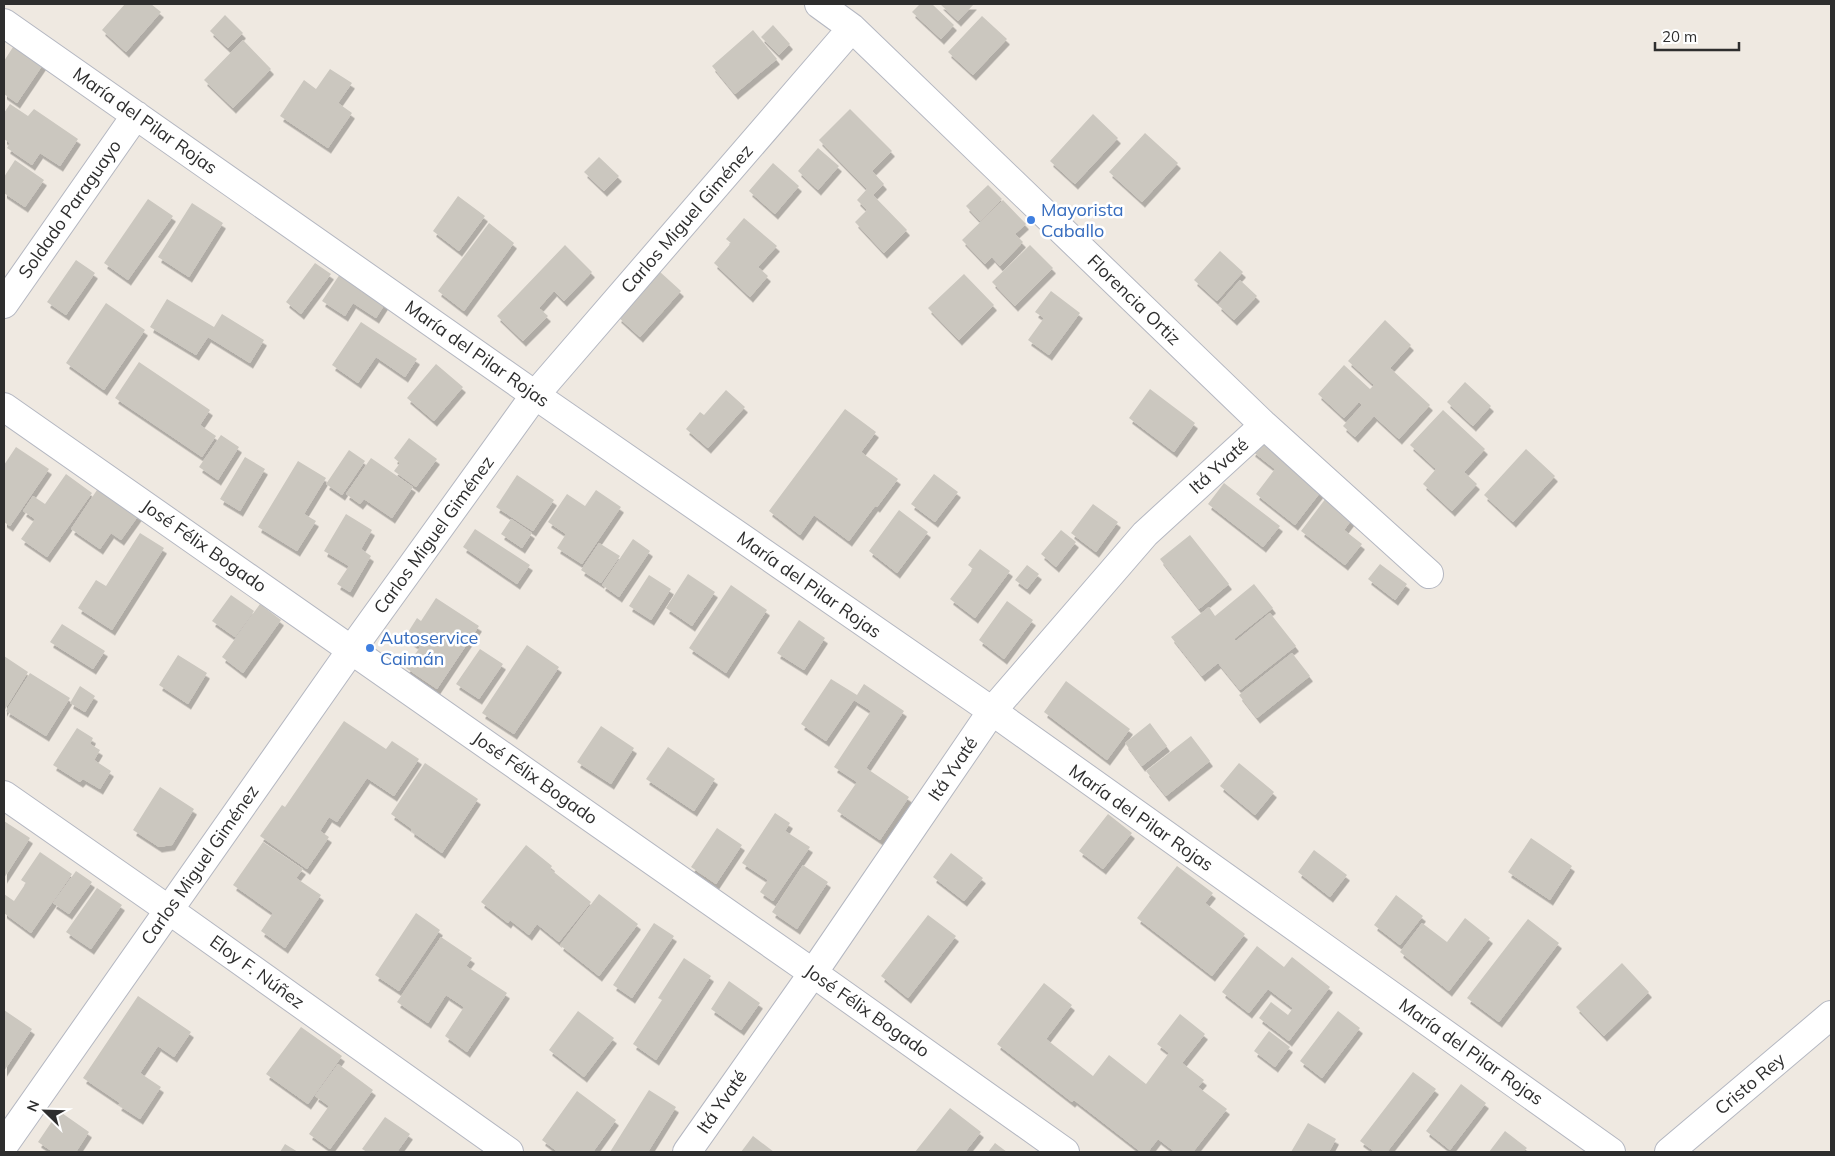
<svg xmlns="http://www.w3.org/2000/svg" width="1835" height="1156" font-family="Mulish,sans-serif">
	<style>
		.building { fill: #cbc7bf; filter: url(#shadow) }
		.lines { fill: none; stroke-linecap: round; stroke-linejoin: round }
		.minor-casing { stroke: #b4b7c1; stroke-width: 30 }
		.minor { stroke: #fff; stroke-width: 28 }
		.shop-dot { fill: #3f7fe0; stroke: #fff; stroke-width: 2 }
		.labels { text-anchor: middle; stroke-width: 5; stroke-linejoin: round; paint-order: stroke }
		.street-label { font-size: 18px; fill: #2e2e2e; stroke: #fff }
		.shop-label { font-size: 18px; fill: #366cbe; stroke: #fff; text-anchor: start }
	</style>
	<defs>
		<filter id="shadow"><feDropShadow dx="3" dy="5.5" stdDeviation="0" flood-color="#0004"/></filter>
	</defs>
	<rect width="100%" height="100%" fill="#efe9e1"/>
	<!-- building -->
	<path class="building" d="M125,4H151L161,12L126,52L102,30Z
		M920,4H932L954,25L941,39L912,12Z
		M940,4H974L958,21Z
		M225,15L243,33L228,48L210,31Z
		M982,16L1007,39L973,75L948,52Z
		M773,25L790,44L779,55L761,37Z
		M753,30L777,59L735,94L712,66Z
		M243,40L271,69L233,108L204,80Z
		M15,44L44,63L17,103L4,94V61Z
		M330,69L352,83L338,103L352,113L328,148L280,116L304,80L316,89Z
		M10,104L28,116L34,109L78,139L60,166L40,153L32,165L7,148L10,143L4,139V113Z
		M850,109L892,151L872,171L884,184L873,195L907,230L884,253L855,222L867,210L857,200L867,189L819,140Z
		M1093,114L1118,138L1075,184L1050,161Z
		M1145,133L1178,163L1142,202L1109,172Z
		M818,148L839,166L818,190L798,171Z
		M599,157L619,176L604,191L584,172Z
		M15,160L44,180L25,207L4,193V177Z
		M773,163L799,186L775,214L749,191Z
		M988,185L1002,199L980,221L966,206Z
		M458,196L485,216L459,251L433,231Z
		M148,199L173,216L128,280L104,263Z
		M1003,200L1026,224L1015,234L1023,242L1000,266L992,257L985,264L962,240Z
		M192,203L223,223L189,277L158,257Z
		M744,218L777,246L758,267L768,276L750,297L714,263L731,243L726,239Z
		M489,223L514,243L464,311L438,291Z
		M565,245L592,272L564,301L554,291L539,308L548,316L523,341L497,316Z
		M1030,245L1053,268L1015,306L992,282Z
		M1220,251L1243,272L1217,301L1194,280Z
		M76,260L95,273L66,315L47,302Z
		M315,263L331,274L301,314L286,302Z
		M659,271L681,291L640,337L618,317Z
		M340,274L363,289L357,299L365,287L387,301L376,318L353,303L345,316L322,301Z
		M964,274L994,305L959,340L928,308Z
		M1240,280L1257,296L1234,320L1218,305Z
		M1051,291L1080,313L1049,355L1028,340L1044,318L1035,312Z
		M167,299L214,327L222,314L264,340L250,363L208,337L196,355L150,327Z
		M106,303L145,330L104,390L66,363Z
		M1385,320L1411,345L1390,368L1430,405L1399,439L1374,416L1355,437L1343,426L1362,405L1359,402L1344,418L1318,394L1344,365L1370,389L1374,385L1348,361Z
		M361,322L417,359L405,377L376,357L358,383L332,365Z
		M139,362L210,410L200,425L216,436L202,457L115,398Z
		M436,364L463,387L434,421L407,398Z
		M1465,382L1491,406L1473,426L1447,402Z
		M1150,389L1195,423L1174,452L1129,418Z
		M726,390L745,407L708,448L686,429L700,412L704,415Z
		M845,409L876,432L861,452L898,479L877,507L875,506L849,541L814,515L800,535L769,511Z
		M1443,410L1485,449L1464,472L1477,484L1452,511L1423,484L1436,469L1410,445Z
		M221,435L239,447L218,480L199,467Z
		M1263,437L1326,485L1295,525L1256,494L1275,469L1252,451Z
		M409,438L437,459L416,487L394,471L400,463L394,458Z
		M16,447L49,469L10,526L4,522V465Z
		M1526,449L1555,476L1513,522L1484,495Z
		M349,450L365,461L342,495L326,484Z
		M245,457L265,469L240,511L220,499Z
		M371,458L413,487L392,518L364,499L360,504L346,494Z
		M298,461L326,478L304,514L316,521L297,551L258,527Z
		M66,474L92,493L47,557L21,539L35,519L23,511L33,496L45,504Z
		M934,474L958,492L935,522L911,504Z
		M517,475L554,500L533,531L496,507Z
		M1224,483L1280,526L1263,547L1208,504Z
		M101,484L141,512L121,540L111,533L100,549L71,529Z
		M596,490L621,507L582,564L557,548L566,534L548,522L567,494L585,506Z
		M1326,498L1353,518L1344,530L1362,544L1345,565L1301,531Z
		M1093,504L1118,522L1096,552L1071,533Z
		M899,510L928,532L897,573L869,551Z
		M346,514L372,530L361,549L371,556L350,592L337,584L349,566L324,551Z
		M511,519L532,533L522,548L501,534Z
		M475,529L530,565L517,584L463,547Z
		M1061,530L1076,542L1056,567L1041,554Z
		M140,533L164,548L112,630L78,608L96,580L106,586Z
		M1190,535L1229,584L1199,609L1160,559Z
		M633,539L650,551L619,597L602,585Z
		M599,543L620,556L601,583L581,570Z
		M980,549L1010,571L975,618L950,599L973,569L968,565Z
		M1380,564L1407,584L1395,600L1368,579Z
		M1027,565L1039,574L1027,589L1015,580Z
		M688,574L715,592L692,626L666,608Z
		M649,575L671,589L651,620L629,606Z
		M1254,584L1273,608L1234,639L1236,641L1270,613L1296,646L1240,690L1218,663L1202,676L1171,637L1209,607L1215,616Z
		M731,585L767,610L726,673L689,648Z
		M231,595L254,611L235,637L212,621Z
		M436,598L479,626L437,689L406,668L420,647L405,637L417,618L421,621Z
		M1007,601L1033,620L1004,659L979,640Z
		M260,604L281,620L243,673L222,657Z
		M799,620L825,638L804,670L777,653Z
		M62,624L105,651L93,669L50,642Z
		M527,645L559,667L514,734L482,713Z
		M480,649L503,664L479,699L456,684Z
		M1292,653L1310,676L1257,718L1239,695Z
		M178,655L207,673L188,704L159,685Z
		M4,656L28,672L4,711Z
		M30,673L70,698L46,736L6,711Z
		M831,679L857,695L864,684L904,711L866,768L909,797L880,840L837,811L857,782L834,767L871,711L854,700L826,741L801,724Z
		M1066,681L1130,729L1107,760L1044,712Z
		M80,686L95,696L85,712L70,703Z
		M344,721L386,749L392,741L419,759L394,796L367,778L337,822L329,817L320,831L329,837L307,869L260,836L282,805L285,807Z
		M1150,723L1167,746L1142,766L1125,743Z
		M601,726L634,748L611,784L577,762Z
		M77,728L93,738L90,744L100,750L94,760L111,771L100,789L83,779L80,782L53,765Z
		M1191,736L1210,761L1166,796L1146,771Z
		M668,747L715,779L694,811L646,779Z
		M425,763L478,799L442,853L411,831L412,829L391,814Z
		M1239,763L1274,792L1255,815L1220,786Z
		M160,787L194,809L172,845L159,847L133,830Z
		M775,813L790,823L785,831L810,847L773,901L760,892L768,880L742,863Z
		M1108,814L1132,833L1103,869L1079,851Z
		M4,821L30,838L4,878Z
		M717,828L742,845L716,884L691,867Z
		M1531,838L1572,866L1550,900L1508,872Z
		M263,842L303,869L296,878L321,895L285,948L261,931L273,913L233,885Z
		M526,845L552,866L550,869L591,902L559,942L537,924L529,935L510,920L508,923L481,902Z
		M1314,850L1347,875L1330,897L1298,872Z
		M40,852L72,874L31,933L4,913V894L14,901L26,883L21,880Z
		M951,853L983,878L964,901L933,877Z
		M803,865L828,882L797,929L772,912Z
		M1177,866L1213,893L1205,903L1245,934L1212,976L1137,918Z
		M76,871L92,882L69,914L53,903Z
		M97,888L122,905L91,949L66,932Z
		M599,894L638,924L599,976L560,945Z
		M1396,895L1423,916L1400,945L1374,925Z
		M416,913L440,930L399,991L375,975Z
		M928,915L956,936L908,998L881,976Z
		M1465,918L1490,938L1449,991L1400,952L1422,923L1447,942Z
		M1528,919L1559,943L1499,1022L1467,998Z
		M654,923L674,936L632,998L613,985Z
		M441,937L472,958L466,966L507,993L467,1052L445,1036L464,1007L446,995L428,1023L397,1002Z
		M1257,946L1284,967L1292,957L1330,987L1289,1041L1259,1018L1271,1002L1288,1015L1293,1008L1268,989L1249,1013L1222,992Z
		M684,958L711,976L656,1060L633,1044L662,1000L658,998Z
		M1622,963L1649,992L1604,1036L1576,1007Z
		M729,981L760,1003L741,1030L711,1009Z
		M1044,983L1072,1005L1046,1039L1093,1076L1109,1055L1146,1084L1169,1053L1157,1044L1180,1014L1205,1034L1182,1063L1204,1080L1198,1087L1227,1109L1193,1152H1175L1158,1139L1148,1152H1141L1074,1100L1072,1102L997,1044Z
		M138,996L191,1032L174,1057L158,1046L140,1073L161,1087L140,1119L118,1105L120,1103L83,1078Z
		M4,1010L32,1029L4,1071Z
		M578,1011L614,1038L584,1077L549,1050Z
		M1338,1011L1360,1028L1322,1078L1300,1061Z
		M301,1027L342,1056L308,1104L266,1074Z
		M1269,1031L1290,1047L1275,1067L1254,1051Z
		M338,1064L373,1090L330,1149L309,1134L329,1106L315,1096Z
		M1413,1072L1436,1089L1387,1152H1375L1360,1141Z
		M1461,1084L1486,1103L1450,1150L1426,1131Z
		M649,1090L676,1107L648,1152H610Z
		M577,1091L616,1120L593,1152H558L542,1140Z
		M950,1108L981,1132L965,1152H915Z
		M59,1111L89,1132L76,1152H53L38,1142Z
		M385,1117L410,1134L397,1152H367L362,1149Z
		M1308,1123L1336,1139L1329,1152H1291Z
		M1505,1131L1527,1148L1523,1152H1489Z
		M753,1136L774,1152H741Z
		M995,1143L1007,1152H988Z
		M285,1144L298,1152H280Z"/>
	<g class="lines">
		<defs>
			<path id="minor" d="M819,4L852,28L1264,425L1429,574
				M4,23L535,395L992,711L1611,1152
				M4,304L136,115
				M4,407L813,973L1065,1152
				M4,795L169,910L509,1152
				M4,1145L352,649L535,395L852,28
				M687,1152L813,973L992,711L1145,534L1264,425
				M1669,1152L1831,1015"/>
		</defs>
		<!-- minor casing -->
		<use href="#minor" class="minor-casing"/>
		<!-- minor -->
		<use href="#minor" class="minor"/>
	</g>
	<!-- markers -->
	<g class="shop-dot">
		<circle cx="1031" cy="220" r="5"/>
		<circle cx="370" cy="648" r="5"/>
	</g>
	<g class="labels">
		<!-- street labels -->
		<g class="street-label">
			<text transform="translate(145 121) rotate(35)" y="6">María del Pilar Rojas</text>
			<text transform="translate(70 209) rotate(-55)" y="6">Soldado Paraguayo</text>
			<text transform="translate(687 219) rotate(-49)" y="6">Carlos Miguel Giménez</text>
			<text transform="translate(1134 300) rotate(44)" y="6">Florencia Ortiz</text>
			<text transform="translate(477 354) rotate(35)" y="6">María del Pilar Rojas</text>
			<text transform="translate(1219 466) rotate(-42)" y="6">Itá Yvaté</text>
			<text transform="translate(434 535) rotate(-54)" y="6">Carlos Miguel Giménez</text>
			<text transform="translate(204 546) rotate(35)" y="6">José Félix Bogado</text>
			<text transform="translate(809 585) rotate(35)" y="6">María del Pilar Rojas</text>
			<text transform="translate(953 769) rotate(-56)" y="6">Itá Yvaté</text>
			<text transform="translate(535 778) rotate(35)" y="6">José Félix Bogado</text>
			<text transform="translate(1141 818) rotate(35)" y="6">María del Pilar Rojas</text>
			<text transform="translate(200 865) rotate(-55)" y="6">Carlos Miguel Giménez</text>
			<text transform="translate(257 972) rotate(36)" y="6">Eloy F. Núñez</text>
			<text transform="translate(867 1011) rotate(35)" y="6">José Félix Bogado</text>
			<text transform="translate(1471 1052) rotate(35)" y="6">María del Pilar Rojas</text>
			<text transform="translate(1750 1084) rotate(-40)" y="6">Cristo Rey</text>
			<text transform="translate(722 1102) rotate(-55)" y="6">Itá Yvaté</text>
		</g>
		<!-- shop labels -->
		<g class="shop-label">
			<text x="1041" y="216">Mayorista<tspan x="1041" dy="21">Caballo</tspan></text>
			<text x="380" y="644">Autoservice<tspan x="380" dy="21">Caimán</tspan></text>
		</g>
	</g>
	<!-- border -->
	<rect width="1835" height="1156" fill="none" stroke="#2e2e2e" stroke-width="10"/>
	<!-- north arrow -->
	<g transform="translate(45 1111) rotate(293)" stroke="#ffffff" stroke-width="4" paint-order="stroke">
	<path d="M0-4L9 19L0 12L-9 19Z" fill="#2e2e2e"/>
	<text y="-8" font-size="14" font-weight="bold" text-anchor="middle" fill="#2e2e2e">N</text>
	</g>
	<!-- scale -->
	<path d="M1655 42v8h84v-8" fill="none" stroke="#2e2e2e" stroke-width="2.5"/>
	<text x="1662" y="42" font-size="15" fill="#2e2e2e" stroke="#ffffff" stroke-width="4" paint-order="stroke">20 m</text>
</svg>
